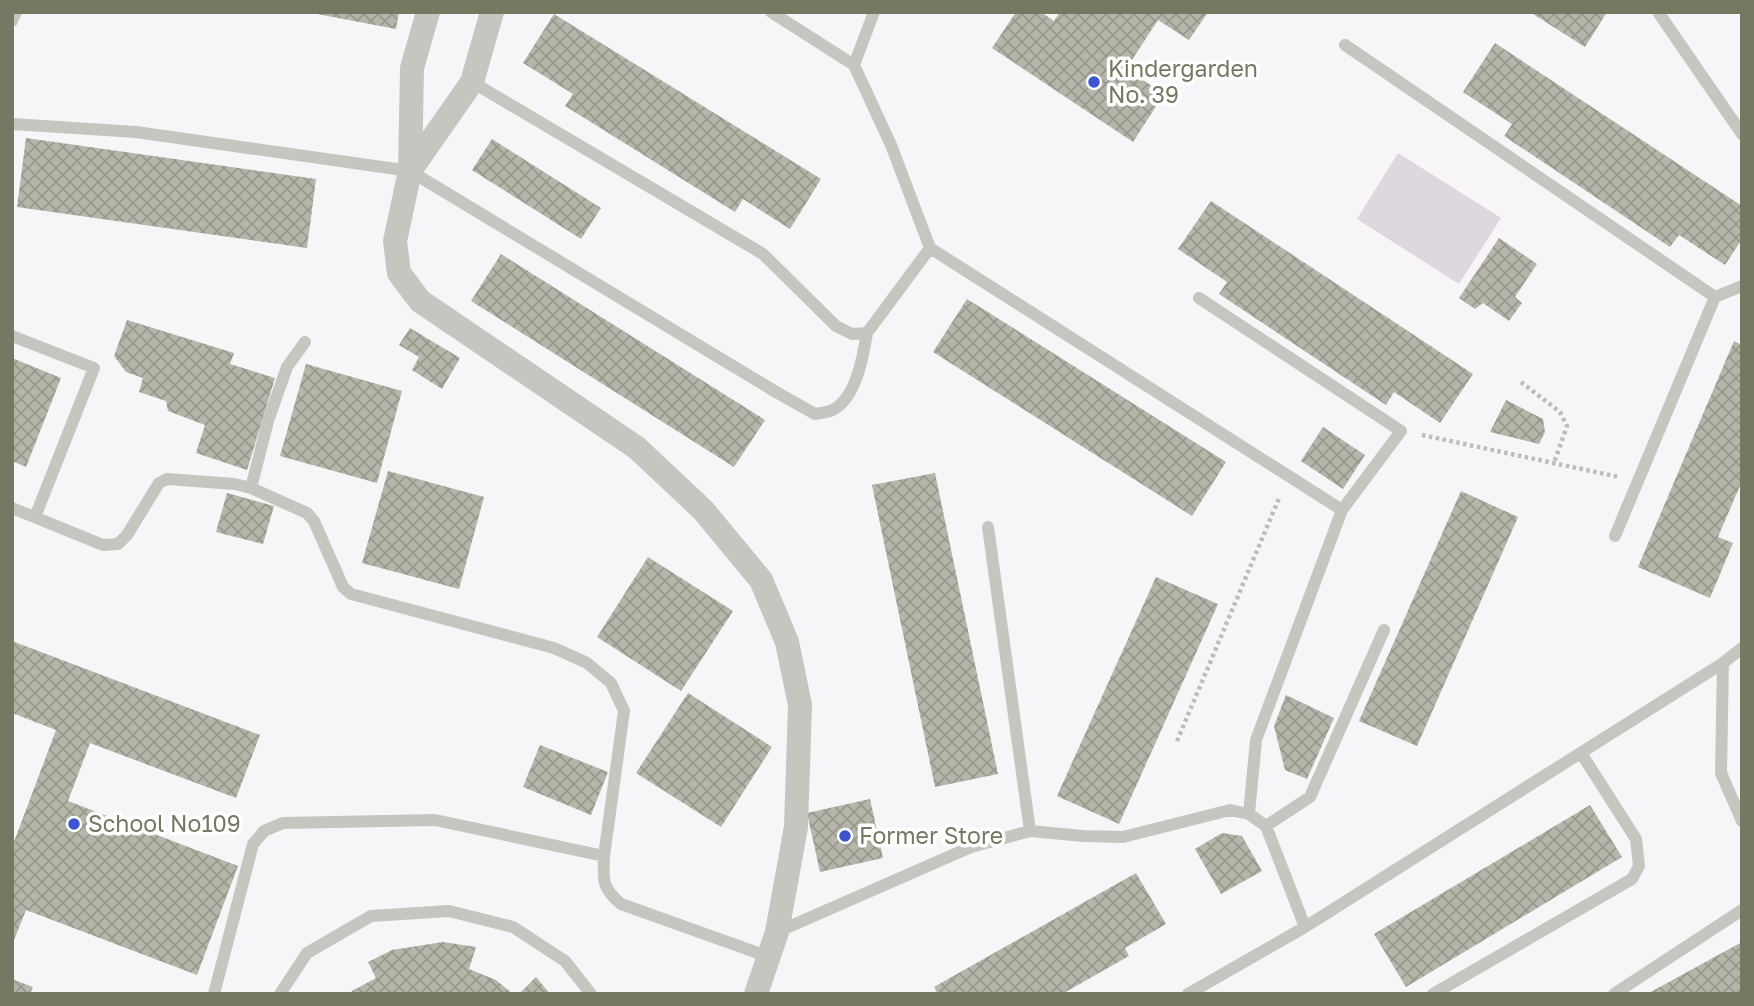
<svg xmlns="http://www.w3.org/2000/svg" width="1754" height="1006" font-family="'Golos Text',sans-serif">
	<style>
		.green { fill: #ded7dd }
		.building { fill: url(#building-cross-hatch) }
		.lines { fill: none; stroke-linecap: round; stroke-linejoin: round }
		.path { stroke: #bcbdb7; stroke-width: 4.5; stroke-dasharray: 3.5 3.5; stroke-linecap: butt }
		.lane { stroke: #c5c6bf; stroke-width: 12 }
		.street { stroke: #c5c6bf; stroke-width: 24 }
		.poi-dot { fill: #3d55d0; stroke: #fff; stroke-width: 2.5 }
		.labels { text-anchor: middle; stroke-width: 7; stroke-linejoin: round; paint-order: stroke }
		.poi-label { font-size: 23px; fill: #767861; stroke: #fff; text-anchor: start }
	</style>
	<defs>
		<pattern id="building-cross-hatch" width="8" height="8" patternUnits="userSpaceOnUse" patternTransform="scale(1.75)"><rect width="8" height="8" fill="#b5b5a9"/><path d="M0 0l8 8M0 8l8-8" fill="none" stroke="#98988d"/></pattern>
	</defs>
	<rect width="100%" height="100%" fill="#f7f5f7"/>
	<!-- green -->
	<path class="green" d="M1398,153L1501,218L1459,284L1357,219Z"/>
	<!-- building -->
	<path class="building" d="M317,12H399L396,29L317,14Z
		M1016,12H1041L1054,21L1060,12H1208L1189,40L1158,20L1126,69L1164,94L1133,142L992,48Z
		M1530,12H1607L1585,47Z
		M554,14L821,179L790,229L743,199L735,212L565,106L573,94L523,63Z
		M1495,43L1742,206V239L1725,265L1679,235L1670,247L1504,136L1512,124L1463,92Z
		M26,138L316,179L307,248L17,207Z
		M492,139L601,208L581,239L472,170Z
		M1211,201L1473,374L1440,423L1394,392L1386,405L1219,294L1227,282L1178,249Z
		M1499,238L1537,264L1515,297L1522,303L1509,321L1483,303L1475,309L1459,298Z
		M501,254L765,420L734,467L471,301Z
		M967,299L1226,462L1192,516L933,352Z
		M127,320L234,353L230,364L275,378L247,470L196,453L205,425L168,411L166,401L139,392L143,378L126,372L114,356Z
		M410,328L460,358L442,389L412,370L419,357L399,345Z
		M1734,341L1742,345V481L1718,537L1733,543L1710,598L1638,567Z
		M12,358L61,378L26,467L12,461Z
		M306,364L402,391L377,483L280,456Z
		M1506,400L1543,419L1545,432L1539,444L1490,432Z
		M1323,427L1365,455L1343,489L1301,461Z
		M388,471L484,497L459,589L362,563Z
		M935,473L998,774L935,787L872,485Z
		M1461,491L1518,517L1417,746L1359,721Z
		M227,493L274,506L263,544L216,532Z
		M648,557L733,611L681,691L597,637Z
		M1156,577L1218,604L1119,824L1057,796Z
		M12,641L260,735L236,798L90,743L68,801L238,866L197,975L26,910L12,945V847L56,730L12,713Z
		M688,693L772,747L721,827L636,773Z
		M1286,695L1334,718L1307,779L1285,770L1274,726Z
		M540,745L608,772L591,815L523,787Z
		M870,799L883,858L820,872L807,813Z
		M1590,805L1622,857L1406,987L1374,934Z
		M1222,833L1242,836L1262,871L1221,894L1195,849Z
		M1136,873L1166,924L1125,948L1129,956L1062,994H938L934,987Z
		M443,942L476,947L469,969L496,980L513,994H350L352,991L376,978L368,962L392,950Z
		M1742,942V994H1647Z
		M536,977L550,994H519Z
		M12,979L33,987L30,994H12Z"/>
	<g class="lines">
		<!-- path -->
		<path class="path" d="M1521,382L1560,412L1567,426L1554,463
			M1422,435L1619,477
			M1177,741L1280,496"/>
		<!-- lane -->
		<path class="lane" d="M771,12L854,65
			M874,12L854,65L891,145L930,248L1342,510L1401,431L1199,298
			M1658,12L1742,134
			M12,21L16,12
			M1345,45L1715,297
			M472,82L763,254L836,326L852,334L867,333L930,248
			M12,124L136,132L410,171L776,392L815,414C822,413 831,412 836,408C857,394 863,356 867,333
			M12,336L94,368L35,517
			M251,488L268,421L287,367L305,342
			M12,508L103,545L118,544L127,535L159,483L167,479L235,484L251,488L307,513L314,521L343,587L351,594L554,648L587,663L611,683L624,711L604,856C603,881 602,888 621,904L769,957
			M988,527L1030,831
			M1615,536L1715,297L1742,286
			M1723,663L1721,773L1742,821
			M1249,814L1256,740L1342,510
			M1266,826L1310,797L1384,630
			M777,932L971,847L1030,831L1083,836L1123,837L1230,810L1249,814L1266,826L1305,927
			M214,994L253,844L264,831L283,823L435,820L604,856
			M280,994L307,953L371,916L449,911L513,927L565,961L591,994
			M1188,994L1305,927L1723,663L1742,648
			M1433,994L1632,879L1639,866L1636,839L1581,753
			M1614,994L1742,910"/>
		<!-- street -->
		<path class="street" d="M428,12L412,68L410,171L395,241L399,273L420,301L637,448L703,510L761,580L787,642L800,705L796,827L777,932L756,994
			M410,171L472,82L492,12"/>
	</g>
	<!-- markers -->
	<g class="poi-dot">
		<circle cx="1094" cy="82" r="7"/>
		<circle cx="74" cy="824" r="7"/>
		<circle cx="845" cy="836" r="7"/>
	</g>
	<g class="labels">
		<!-- poi labels -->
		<g class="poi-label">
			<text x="1108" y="77">Kindergarden<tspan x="1108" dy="26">No. 39</tspan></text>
			<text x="88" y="832">School No109</text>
			<text x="859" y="844">Former Store</text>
		</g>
	</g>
	<!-- border -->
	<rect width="1754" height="1006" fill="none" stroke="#767861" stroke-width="28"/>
</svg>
